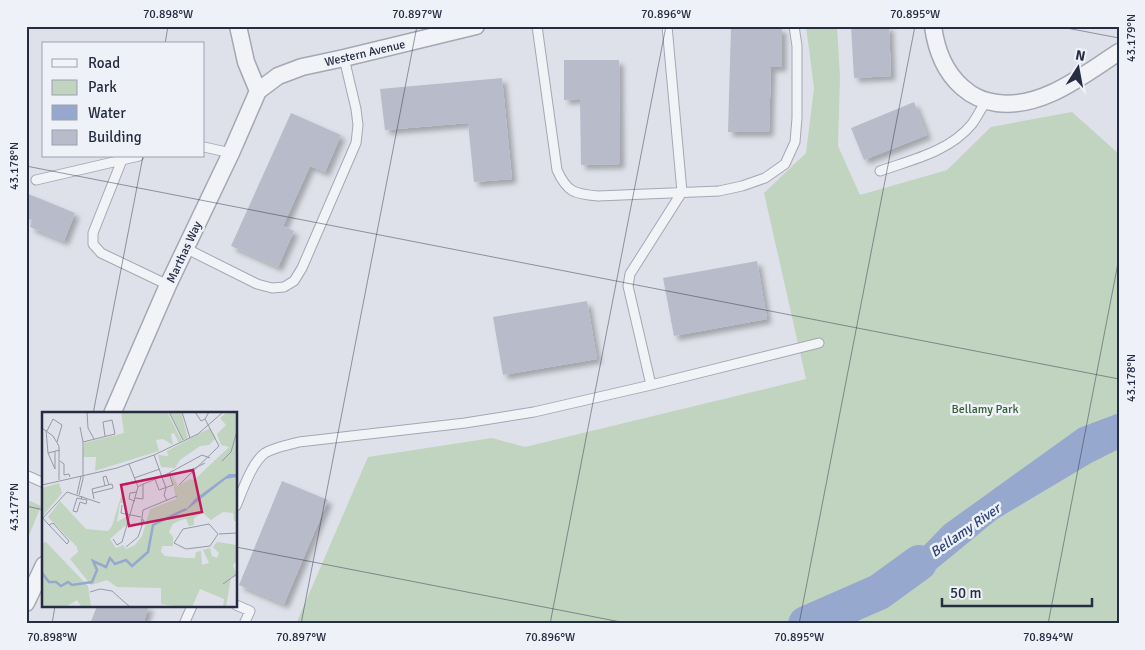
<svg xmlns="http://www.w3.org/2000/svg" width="1145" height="650" font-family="Signika,sans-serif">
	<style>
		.green { fill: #c1d4bf }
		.water { fill: #96a8ce }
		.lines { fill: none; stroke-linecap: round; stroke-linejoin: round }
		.river { stroke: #96a8ce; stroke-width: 36 }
		.building { fill: #b8bcca; filter: url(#shadow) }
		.lane-casing { stroke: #a4a7b4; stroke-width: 11 }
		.street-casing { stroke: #a4a7b4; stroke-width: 19 }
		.lane { stroke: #f2f3f7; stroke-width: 9 }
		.street { stroke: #f2f3f7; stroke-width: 16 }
		.ticks { fill: none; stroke: #262c42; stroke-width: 1; stroke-opacity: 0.45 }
		.labels { text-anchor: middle; stroke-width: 5; stroke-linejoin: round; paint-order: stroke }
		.street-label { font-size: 12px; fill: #262c42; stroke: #eef1f7 }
		.park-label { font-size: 12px; fill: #335f32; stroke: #eef1f7 }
		.water-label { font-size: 14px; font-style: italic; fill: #2c437a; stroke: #eef1f7 }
		.inset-river { fill: none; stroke: #96a8ce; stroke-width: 2.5 }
		.inset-road { fill: none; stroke: #9599a7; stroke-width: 1 }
		.view { fill: #c2185b; fill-opacity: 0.15; stroke: #c2185b; stroke-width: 2.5 }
		.inset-edge { fill: none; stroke: #262c42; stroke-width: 2.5 }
		.neatline { fill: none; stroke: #262c42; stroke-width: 2 }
		.ticks-label { font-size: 12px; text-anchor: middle; fill: #262c42 }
	</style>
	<defs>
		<filter id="shadow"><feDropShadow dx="4.5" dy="4.5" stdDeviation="2.5" flood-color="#0004"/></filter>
	</defs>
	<rect width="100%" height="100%" fill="#dfe1ea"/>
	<!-- green -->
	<path class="green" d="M806,26H837L840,77L838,146L860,195L947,170L991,127L1072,112L1119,154V624H296L368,457L492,438L525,447L806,379L764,193L806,153L814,88Z
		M26,499L41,506L26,543Z"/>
	<!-- water -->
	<path class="water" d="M1119,413V449L1091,463L997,519L936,569L879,592L944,525L1079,428Z"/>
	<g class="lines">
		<!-- river -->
		<path class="river" d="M806,624L879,592L919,563"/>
	</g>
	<!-- building -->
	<path class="building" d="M851,26H889L891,76L854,78Z
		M731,27L782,28V67H771L769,132H728Z
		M564,60H619L620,164L581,165L580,99L564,100Z
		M502,78L512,179L474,182L468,123L385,130L380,89Z
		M914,102L927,135L864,160L851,128Z
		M291,113L341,135L325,172L310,166L283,226L294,231L278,267L231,246Z
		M26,193L75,213L64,241L30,227L32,220L26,218Z
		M757,261L767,319L674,336L663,278Z
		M587,301L597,359L503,375L493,317Z
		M282,481L328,500L284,604L239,585Z
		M97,606H149L143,624H90Z"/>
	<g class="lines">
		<defs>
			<path id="lane" d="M537,26L557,170C567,192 574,194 598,196L719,191L742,186L765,178L785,164L795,142L797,118V46L794,26
				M204,147L231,153
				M139,156L122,160L93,233V244L101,253L168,285
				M880,171C911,160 949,152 972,124C977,117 981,109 986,101
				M36,180L122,160
				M185,248L257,284L272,288L284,287L294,281L302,268L356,143L358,125L356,109L344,58
				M651,385L628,286L630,274L682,192L667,26
				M26,475L44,483
				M236,506C242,492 252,462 265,453C275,447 288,445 299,442L465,423L534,412L651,385L819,343
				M236,605L250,611L244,624
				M184,624L192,606"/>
			<path id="street" d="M238,26L246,62L258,91
				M933,26C936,49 945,72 962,87C973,97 983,101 997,103C1042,109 1083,75 1119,52
				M112,414L168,285L231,153L258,91L278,76L302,67L344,58L476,26
				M26,603L44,565"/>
		</defs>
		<!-- lane casing -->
		<use href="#lane" class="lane-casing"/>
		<!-- street casing -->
		<use href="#street" class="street-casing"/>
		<!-- lane -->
		<use href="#lane" class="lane"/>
		<!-- street -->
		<use href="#street" class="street"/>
	</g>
	<!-- ticks -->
	<path class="ticks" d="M1056,26L1119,38M165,44L168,26M26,166L1119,379M93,414L143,156M26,506L44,510M236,547L631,624M52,624L55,606M301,624L417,26M550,624L666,26M799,624L915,26M1048,624L1119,258"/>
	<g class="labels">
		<!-- street labels -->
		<g class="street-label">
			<text transform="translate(365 53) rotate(-13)" y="4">Western Avenue</text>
			<text transform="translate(184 252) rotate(-65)" y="4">Marthas Way</text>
		</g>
		<!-- park labels -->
		<g class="park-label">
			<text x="985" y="413">Bellamy Park</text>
		</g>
		<!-- water labels -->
		<g class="water-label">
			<text transform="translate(965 530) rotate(-35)" y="5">Bellamy River</text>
		</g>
	</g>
	<!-- overview -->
	<g transform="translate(42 412)">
		<rect width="195" height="195" fill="#dfe1ea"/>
		<path d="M79,0H125L140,29L137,31L132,21L129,22L131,33L121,27L114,28L117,39L53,59L54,45H41L42,31L82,21ZM127,0H139L146,26L141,28ZM185,0H195V109H192L191,101L181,100L169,108L161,101L152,106V113L147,114L144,107L139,108L131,112L127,120L131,125V134H120L119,140L123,144L146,146H153L154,140L159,139L160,153L167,151L161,138L168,136L170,144L175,146L177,141L171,135L175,130L195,133V149L191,153L195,164L189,165L184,195H181L182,187L158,177L150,195H137L119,192V176L75,175L65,168L49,173L28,147L36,140L35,135L6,105L18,89L44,117L66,119L70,114L80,81L82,91H78L75,110L85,104H87L86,111L68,127L74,136L81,133L84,137L93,133L100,124L108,97L134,87L129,61L136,74L148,67L152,68L187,35L179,33L175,22L184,13L178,6ZM168,16L174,26L167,33L158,34L138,48L133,56L119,55L116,43L126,44L125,39ZM17,71L20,81L0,105V76ZM4,130L46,174L49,194H39L35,188L24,195H0V131Z" fill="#c1d4bf"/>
		<path d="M187,62H195V65L184,67L142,100L153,87Z" fill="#96a8ce"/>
		<path class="inset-river" d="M0,161L7,170H14L19,174L26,170L30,173L50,170L55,158L51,149L64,155L68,146L73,152L84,148L90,154L106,140L111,113L144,97"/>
		<path class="inset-road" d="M45,0L46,16L52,27M127,0L141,28M140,0L148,26M153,0L159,9L163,7M38,15L41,30M0,16L11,24L17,34V68M4,18L6,41L18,38M5,19L11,7L20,13L15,30M6,41L13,57V39M112,43L124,76L122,83L125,89M18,49L22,52V63L27,62L28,65M180,49L189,40L195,19M87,52L96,75M127,61L160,43L168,46M151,61L149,58L163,51M92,66L118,57M0,73L75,56L112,43L156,22L181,0M137,73L177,34L163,7L167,0M63,74L61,65L64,64L67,73M96,75L99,73L109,69L127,61L131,73L117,78L113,67M51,81L71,76L70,72L50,77L52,87M35,82L39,64M37,83L41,67V30L73,22L70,8L61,10L63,24M93,86L101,87V72M39,87L35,86L31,99L35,100L38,90L44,92L45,88L39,87L40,84M93,89L87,87L88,81L95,80M80,93L79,101L99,105M1,106L5,111L7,113L25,132L27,129L11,111L7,113M0,107L25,80L58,91M167,112L176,122L168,134L144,137L132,131L141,117ZM99,114L101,98L135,84M177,122L195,121M71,127L75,133L80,130L96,75M84,135L96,125L102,108H99M181,172L195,162M48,180L58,177L70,179L88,195"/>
		<path class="view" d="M151,58L160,100L87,114L79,73Z"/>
		<rect width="195" height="195" class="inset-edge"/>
	</g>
	<!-- border -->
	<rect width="1145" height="650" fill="none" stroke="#eef1f7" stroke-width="55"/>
	<!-- legend -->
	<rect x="42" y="42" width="162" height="115" fill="#eef1f7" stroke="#9ea2af"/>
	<rect x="52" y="59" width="25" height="8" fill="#f2f3f7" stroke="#9ea2af"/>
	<text x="88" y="68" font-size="15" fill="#262c42">Road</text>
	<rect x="52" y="80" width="25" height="15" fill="#c1d4bf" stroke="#9ea2af"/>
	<text x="88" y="92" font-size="15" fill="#262c42">Park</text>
	<rect x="52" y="105" width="25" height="15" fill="#96a8ce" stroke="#9ea2af"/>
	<text x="88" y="118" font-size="15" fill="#262c42">Water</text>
	<rect x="52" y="130" width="25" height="15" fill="#b8bcca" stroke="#9ea2af"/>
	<text x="88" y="142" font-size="15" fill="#262c42">Building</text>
	<!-- north arrow -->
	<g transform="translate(1078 68) rotate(11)" stroke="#eef1f7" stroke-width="4" paint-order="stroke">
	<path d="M0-4L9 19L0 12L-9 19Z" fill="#262c42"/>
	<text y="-8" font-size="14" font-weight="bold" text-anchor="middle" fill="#262c42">N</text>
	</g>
	<!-- scale -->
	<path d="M942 598v8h150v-8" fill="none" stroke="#262c42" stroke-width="2.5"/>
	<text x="950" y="598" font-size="15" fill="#262c42" stroke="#eef1f7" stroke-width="4" paint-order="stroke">50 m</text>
	<rect x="28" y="28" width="1090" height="594" class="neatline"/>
	<g class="ticks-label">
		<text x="168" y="18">70.898°W</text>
		<text x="417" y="18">70.897°W</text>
		<text x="666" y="18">70.896°W</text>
		<text x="915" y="18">70.895°W</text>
		<text transform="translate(1131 38) rotate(-90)" y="4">43.179°N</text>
		<text transform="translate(14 166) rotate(-90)" y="4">43.178°N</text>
		<text transform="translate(1131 378) rotate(-90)" y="4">43.178°N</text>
		<text transform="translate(14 507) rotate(-90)" y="4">43.177°N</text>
		<text x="52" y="641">70.898°W</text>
		<text x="301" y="641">70.897°W</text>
		<text x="550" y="641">70.896°W</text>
		<text x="799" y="641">70.895°W</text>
		<text x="1048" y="641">70.894°W</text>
	</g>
</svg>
